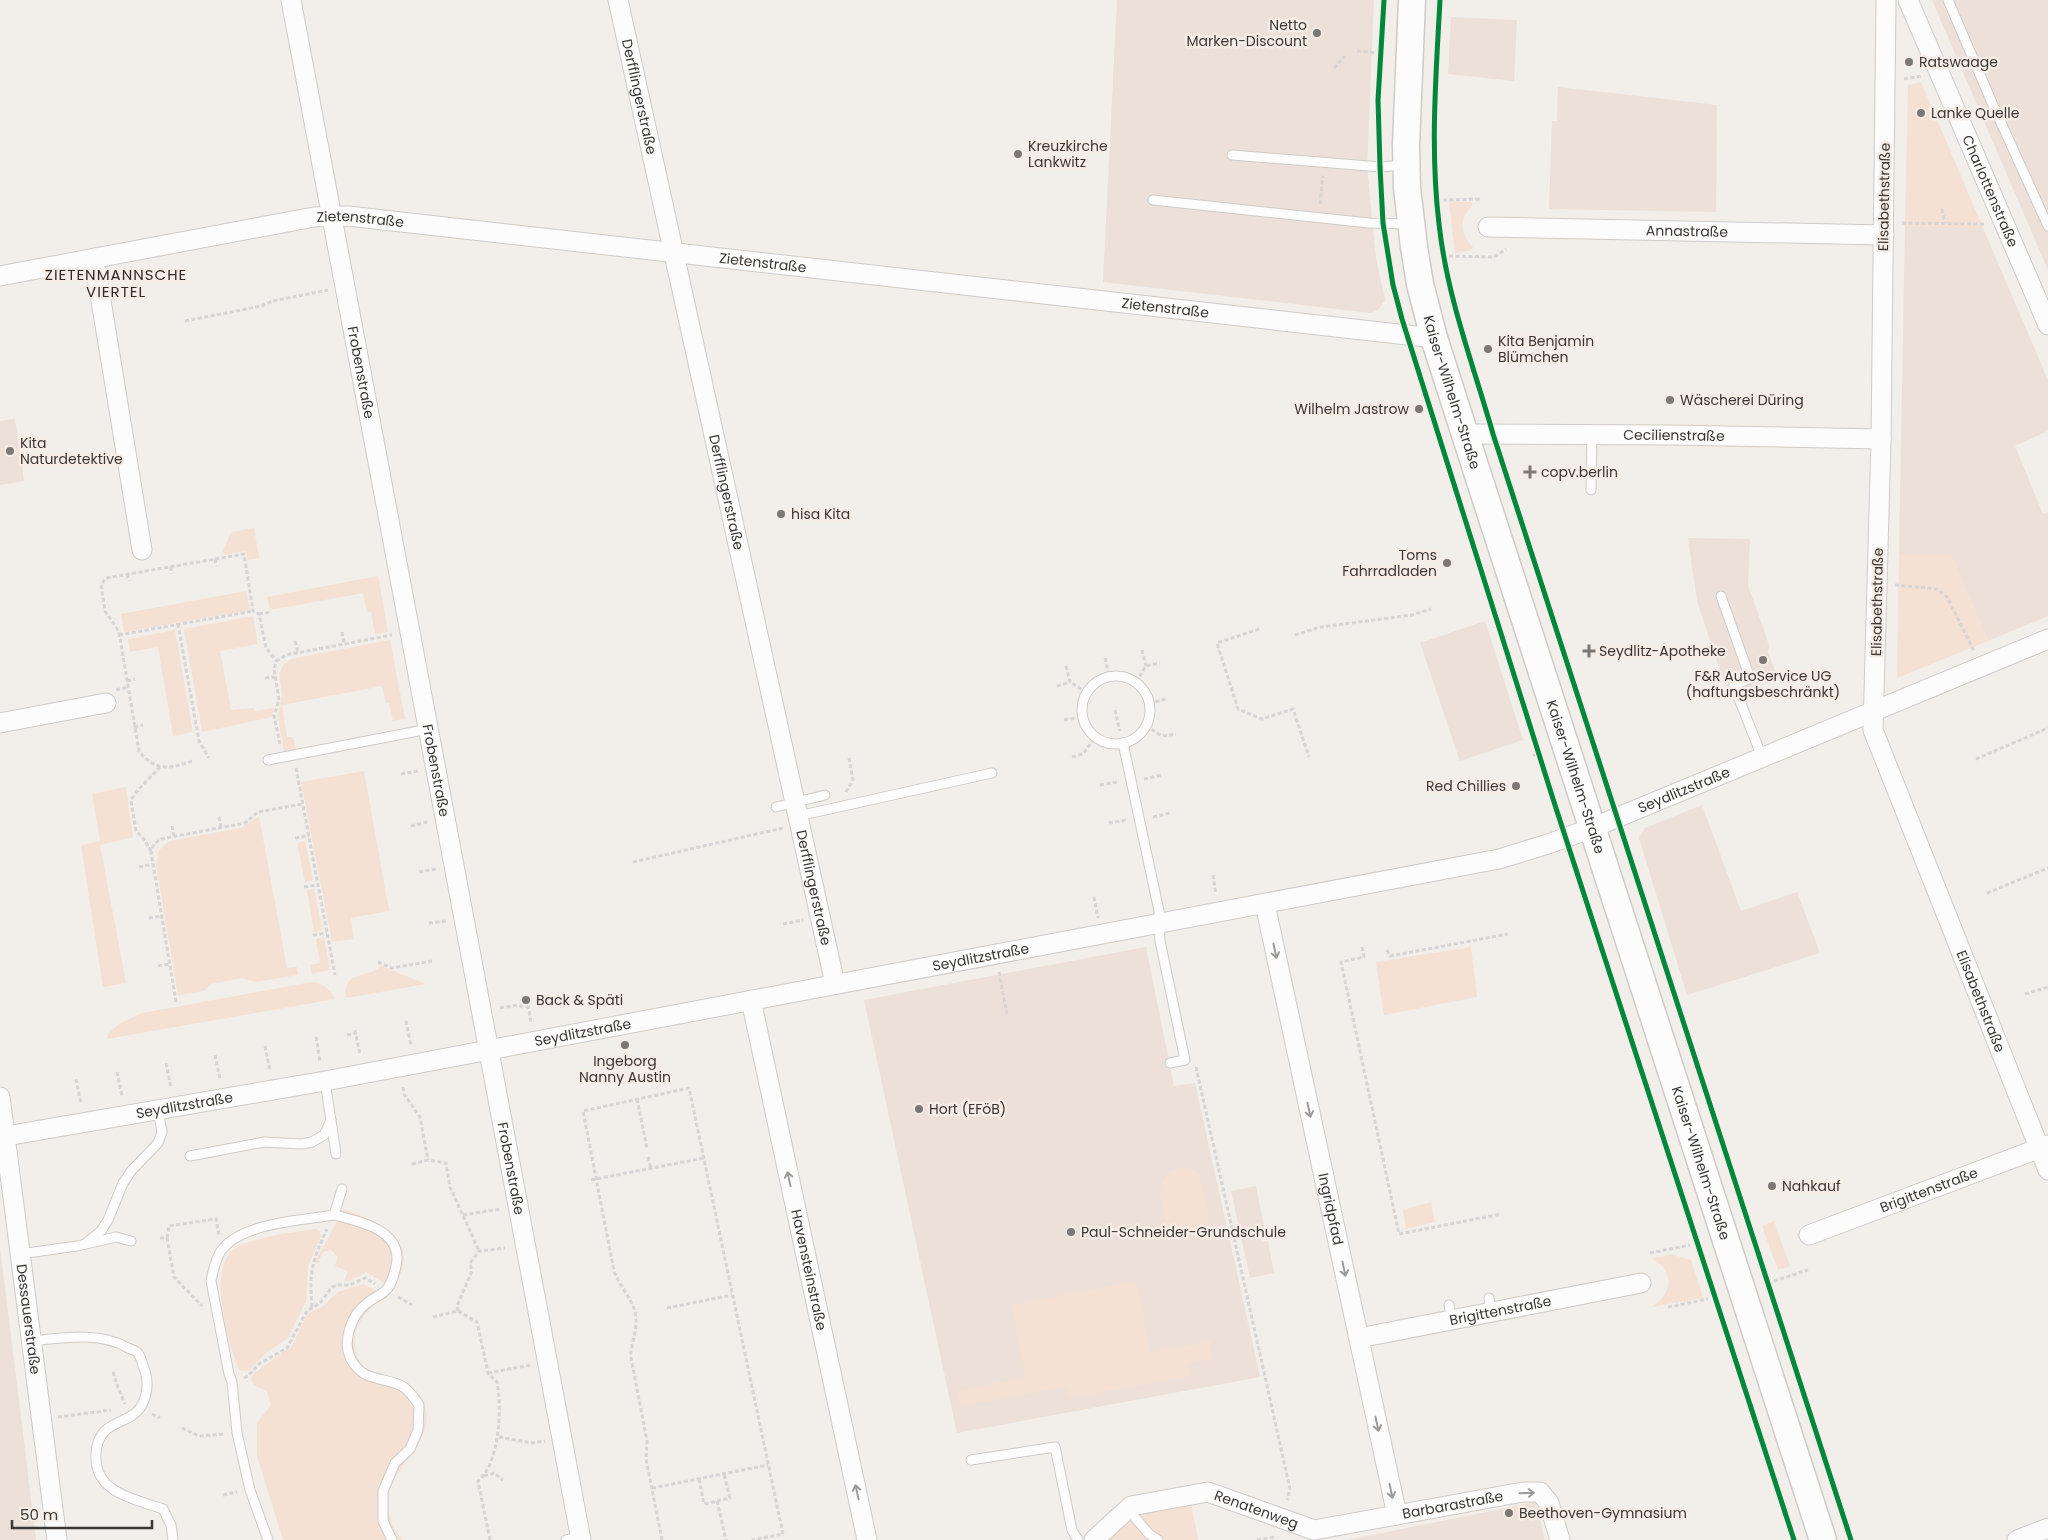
<svg xmlns="http://www.w3.org/2000/svg" width="2048" height="1540" font-family="Poppins,sans-serif">
<style>
.built{fill:#ece0d9}
.green{fill:#f4e1d3}
.lines{fill:none;stroke-linecap:round;stroke-linejoin:round}
.service-casing{stroke:#cecbc8;stroke-width:11}
.minor-casing{stroke:#cecbc8;stroke-width:21}
.secondary-casing{stroke:#cecbc8;stroke-width:29}
.path{stroke:#d6d4d4;stroke-width:3;stroke-dasharray:4 2.5;stroke-linecap:butt}
.service{stroke:#fdfcfc;stroke-width:9}
.minor{stroke:#fdfcfc;stroke-width:19}
.secondary{stroke:#fdfcfc;stroke-width:26}
.cycleway-casing{stroke:#f6ede6;stroke-width:8}
.cycleway{stroke:#00873e;stroke-width:5}
.oneway{stroke:#9c9a98}
.poi-dot{fill:#7b7774;stroke:#f6ede6;stroke-width:2}
.labels{text-anchor:middle;dominant-baseline:central;stroke-width:5;stroke-linejoin:round;paint-order:stroke}
.poi-label{font-size:14px;fill:#3b3734;stroke:#f6ede6;text-anchor:start}
.street-label{font-size:14px;fill:#3b3734;stroke:#f6ede6}
.neighbourhood-label{font-size:15px;letter-spacing:1px;fill:#312a25;stroke:#f6ede6}
</style>
<rect width="100%" height="100%" fill="#f2eeea"/>
<!-- built -->
<g class="built">
<polygon points="1117,0 1374,0 1367,167 1376,258 1385,300 1378,310 1371,313 1103,282"/>
<polygon points="1932,0 2048,0 2048,270"/>
<polygon points="1451,17 1517,20 1514,81 1448,74"/>
<polygon points="1558,87 1717,105 1716,212 1549,209 1552,121 1557,121"/>
<polygon points="1905,226 1983,228 2048,380 2048,431 2015,446 2043,514 2048,512 2048,616 1988,641 1951,555 1899,554"/>
<polygon points="15,419 24,481 0,485 0,421"/>
<polygon points="1688,538 1750,539 1748,585 1770,648 1767,650 1778,677 1731,697 1718,664 1697,601"/>
<polygon points="1485,621 1523,740 1460,761 1420,643"/>
<polygon points="1702,805 1741,911 1797,892 1820,953 1687,995 1639,838 1645,828"/>
<polygon points="1146,947 1174,1086 1195,1083 1260,1377 957,1433 864,1000"/>
<polygon points="1256,1186 1265,1231 1259,1232 1260,1237 1262,1242 1268,1241 1274,1273 1250,1278 1231,1191"/>
<polygon points="0,1249 5,1287 36,1540 0,1540"/>
<polygon points="1535,1502 1545,1540 1348,1540"/>
</g>
<!-- green -->
<g class="green">
<polygon points="1921,82 1983,228 1905,226 1908,85"/>
<path d="M1449 201 1472 202V206C1459 218 1460 235 1473 247L1470 251 1455 253Z"/>
<polygon points="254,528 259,558 248,560 246,551 224,555 223,551 231,532"/>
<polygon points="1899,554 1951,554 1988,641 1897,678"/>
<polygon points="378,576 388,632 375,634 371,612 367,612 363,593 270,610 267,597"/>
<polygon points="246,591 250,610 124,632 121,614"/>
<polygon points="253,616 258,644 220,651 231,710 254,708 255,711 274,708 272,717 202,732 184,629"/>
<polygon points="175,630 193,732 173,736 158,647 130,652 128,639"/>
<polygon points="390,640 405,719 393,721 389,703 386,703 382,686 282,705 287,737 293,737 296,749 284,752 278,717 282,694 279,675 283,665 291,659"/>
<polygon points="364,771 389,911 351,918 354,939 332,942 301,782"/>
<polygon points="126,787 133,837 100,845 126,983 103,987 81,845 100,841 92,794"/>
<polygon points="259,816 287,968 297,967 298,975 255,982 243,978 211,984 204,991 178,995 156,865 159,850 170,841 241,828"/>
<polygon points="305,841 313,880 305,882 297,843"/>
<polygon points="314,889 322,930 314,932 307,890"/>
<polygon points="324,937 330,970 312,974 310,965 320,963 316,939"/>
<polygon points="1471,947 1477,997 1384,1015 1376,962"/>
<path d="M381 966 426 984 346 998C343 969 366 980 381 966Z"/>
<path d="M312 982C322 982 331 990 335 999L107 1039 108 1034 119 1024 142 1013Z"/>
<polygon points="1181,1167 1194,1170 1199,1175 1211,1228 1169,1237 1160,1187 1169,1171"/>
<polygon points="1431,1202 1435,1222 1406,1229 1403,1210"/>
<path d="M344 1209C384 1224 423 1240 393 1288L366 1272 347 1282 344 1281 348 1271 335 1266 338 1257 331 1250 323 1252 319 1260 320 1262 317 1264 315 1262Z"/>
<polygon points="1774,1221 1790,1266 1778,1270 1762,1226"/>
<path d="M316 1229 320 1231 321 1236 308 1266 306 1301 288 1338 267 1352 249 1370 240 1371C228 1346 210 1278 229 1254 241 1238 296 1232 316 1229Z"/>
<path d="M1670 1254 1691 1260 1703 1298 1651 1307C1672 1296 1676 1270 1652 1259Z"/>
<polygon points="1136,1281 1150,1353 1210,1341 1213,1359 1188,1363 1190,1376 1069,1398 1067,1386 959,1407 956,1391 1025,1377 1011,1305"/>
<path d="M363 1284 389 1297C366 1307 350 1328 356 1353 358 1360 363 1368 370 1371 390 1383 421 1379 426 1410 433 1449 382 1470 389 1510 391 1523 394 1531 403 1540H285L282 1537 257 1456V1423L271 1405 267 1391 254 1385 251 1379 255 1372 292 1346 308 1313 322 1307 338 1292Z"/>
<polygon points="1191,1503 1198,1540 1109,1540 1138,1515"/>
</g>
<g class="lines">
<!-- service casing -->
<g class="service-casing">
<g id="service">
<polyline points="1948,0 1993,105 2048,226"/>
<polyline points="1232,155 1381,167 1404,165"/>
<polyline points="1153,200 1369,223 1409,224"/>
<polyline points="1591,490 1592,434"/>
<polyline points="1721,596 1750,678 1734,686 1762,757"/>
<circle cx="1116" cy="710" r="34"/>
<polyline points="1123,743 1159,911 1160,941 1185,1060 1170,1063"/>
<polyline points="268,760 429,729"/>
<polyline points="776,807 825,795"/>
<polyline points="798,816 992,773"/>
<polyline points="325,1081 336,1154"/>
<polyline points="190,1156 264,1142 302,1144 312,1142 324,1135 331,1120"/>
<path d="M334 1215C360 1221 404 1231 396 1266 394 1275 392 1284 386 1290 380 1296 373 1298 367 1303 351 1315 341 1343 352 1361 365 1384 389 1376 405 1388 410 1392 415 1399 419 1405L418 1430 410 1449 395 1463 383 1491V1521L392 1540"/>
<polyline points="85,1244 101,1231 108,1220 123,1183 132,1170 158,1143 162,1132 158,1110"/>
<polyline points="20,1254 77,1246 116,1237 131,1241"/>
<polyline points="1489,1298 1491,1312"/>
<polyline points="1449,1305 1452,1320"/>
<path d="M31 1341C62 1338 100 1331 128 1348 131 1349 136 1351 138 1353 141 1357 143 1366 145 1371 149 1383 147 1398 140 1408 132 1420 115 1421 105 1431 98 1438 96 1445 96 1455 94 1493 135 1499 163 1509L171 1525 173 1540"/>
<polyline points="971,1460 1055,1447 1072,1530 1078,1540"/>
<polyline points="1127,1508 1149,1534 1158,1540"/>
<path d="M268 1540 250 1490 237 1433 232 1382 229 1374 211 1281C213 1271 215 1260 221 1251 240 1223 303 1220 334 1215L342 1189"/>
<polyline points="566,1540 581,1537"/>
</g>
</g>
<!-- minor casing -->
<g class="minor-casing">
<g id="minor">
<path id="s1" d="M291 0 581 1540"/>
<path id="s2" d="M618 0 835 984"/>
<path id="s3" d="M1886 0 1881 439 1873 730 2048 1170"/>
<path id="s4" d="M1908 0 2048 325"/>
<path id="s5" d="M1488 227 1884 235"/>
<polyline points="94,258 142,550"/>
<path id="s6" d="M0 276 314 217 348 216 1434 338"/>
<path id="s7" d="M1465 434 1672 435 1881 439"/>
<polyline points="0,723 106,703"/>
<path id="s8" d="M1265 904 1397 1515"/>
<path id="s9" d="M751 1000 867 1540"/>
<path id="s10" d="M0 1097 57 1540"/>
<path id="s11" d="M6 1136 325 1081 1499 859 1548 844 1592 828 2048 639"/>
<path id="s12" d="M1809 1235 2048 1145"/>
<path id="s13" d="M1359 1338 1641 1283"/>
<path id="s14" d="M1094 1540 1131 1506 1208 1492 1314 1530 1523 1492H1540L1549 1503 1560 1540"/>
<polyline points="2017,1540 2048,1528"/>
</g>
</g>
<!-- secondary casing -->
<g class="secondary-casing">
<g id="secondary">
<path id="s15" d="M1412 0 1406 145 1407 188 1414 247 1420 284 1434 338 1478 475 1823 1540"/>
</g>
</g>
<!-- path -->
<g class="path">
<polyline points="1357,51 1376,53"/>
<polyline points="1334,68 1345,56"/>
<polyline points="1904,79 1922,76"/>
<polyline points="1443,200 1481,199"/>
<polyline points="1320,204 1323,176"/>
<polyline points="1942,209 1945,224"/>
<polyline points="1902,223 1985,224"/>
<polyline points="1449,256 1494,257 1506,249"/>
<polyline points="185,321 261,306 273,301 328,290"/>
<polyline points="215,559 216,566"/>
<polyline points="171,567 171,574"/>
<polyline points="127,574 129,581"/>
<polyline points="1895,585 1937,589 1947,597 1974,651"/>
<polyline points="259,614 271,612"/>
<polyline points="178,624 199,741 209,758"/>
<polyline points="1259,629 1217,643 1238,709 1262,719 1293,709 1309,757"/>
<polyline points="342,632 344,644"/>
<polyline points="119,635 253,611"/>
<polyline points="1295,635 1321,627 1412,615 1431,609"/>
<polyline points="295,641 298,653"/>
<polyline points="1142,650 1146,666"/>
<polyline points="1105,658 1109,676"/>
<polyline points="1066,666 1070,682 1086,692"/>
<polyline points="265,678 275,677"/>
<polyline points="127,681 135,679"/>
<polyline points="1136,682 1146,666 1160,663"/>
<polyline points="1057,686 1070,682"/>
<polyline points="116,690 128,687"/>
<polyline points="1149,703 1168,699"/>
<polyline points="1115,710 1120,731"/>
<polyline points="1064,720 1082,717"/>
<polyline points="1146,726 1162,736 1176,734"/>
<polyline points="134,727 143,725"/>
<polyline points="280,744 274,716 279,700 274,668 277,661 286,655 392,635"/>
<polyline points="1533,756 1536,754"/>
<polyline points="1072,757 1083,754 1095,737"/>
<polyline points="1976,759 2048,728"/>
<path d="M192 761C169 769 156 772 139 751L119 632 105 611 101 585 106 578 244 554 253 611 259 614 266 648 277 661"/>
<polyline points="296,768 335,975"/>
<polyline points="401,774 418,771"/>
<polyline points="1144,779 1162,775"/>
<polyline points="1100,785 1118,782"/>
<polyline points="846,792 853,780 849,758"/>
<polyline points="219,817 221,827"/>
<polyline points="1153,817 1170,813"/>
<polyline points="1109,823 1126,820"/>
<polyline points="172,826 174,836"/>
<polyline points="411,826 427,822"/>
<polyline points="295,838 309,836"/>
<polyline points="152,850 148,848 146,841 136,831 131,800 138,790 160,767"/>
<polyline points="633,862 783,828"/>
<polyline points="139,867 153,864"/>
<polyline points="419,872 436,869"/>
<polyline points="1213,875 1216,894"/>
<polyline points="304,887 318,885"/>
<polyline points="1987,893 2048,868"/>
<polyline points="1094,897 1098,918"/>
<polyline points="149,918 162,916"/>
<polyline points="429,923 446,921"/>
<polyline points="783,924 803,920"/>
<polyline points="313,935 327,933"/>
<polyline points="1362,947 1364,957 1341,962 1399,1234 1501,1214"/>
<polyline points="1387,950 1390,956 1508,934"/>
<polyline points="378,962 392,968 432,961"/>
<polyline points="158,966 170,964"/>
<polyline points="999,972 1007,1014"/>
<polyline points="2025,994 2048,987"/>
<polyline points="176,1002 151,852 154,844 161,839 245,823 258,812 303,804"/>
<polyline points="528,1005 531,1023"/>
<polyline points="500,1008 519,1005 522,1007 528,1006"/>
<polyline points="406,1021 411,1046"/>
<polyline points="355,1030 360,1055"/>
<polyline points="347,1035 356,1033"/>
<polyline points="316,1037 320,1062"/>
<polyline points="265,1046 270,1071"/>
<polyline points="215,1055 220,1079"/>
<polyline points="166,1063 171,1088"/>
<polyline points="1196,1067 1290,1489 1287,1500"/>
<polyline points="117,1072 122,1096"/>
<polyline points="76,1079 81,1104"/>
<polyline points="403,1087 404,1094 420,1117 428,1160"/>
<polyline points="637,1099 647,1148"/>
<polyline points="648,1157 651,1168"/>
<polyline points="412,1164 428,1160 446,1163 450,1187 479,1251"/>
<polyline points="591,1180 704,1158"/>
<polyline points="463,1215 501,1209"/>
<polyline points="160,1238 167,1238 174,1277 202,1306"/>
<polyline points="167,1238 169,1226 216,1219 219,1235"/>
<polyline points="1650,1253 1690,1245"/>
<polyline points="1774,1281 1808,1270"/>
<polyline points="398,1297 412,1305"/>
<path d="M312 1307C309 1271 312 1262 327 1229"/>
<polyline points="1668,1307 1708,1299"/>
<polyline points="667,1308 732,1295"/>
<polyline points="458,1311 457,1306 472,1271 470,1263 479,1251 505,1248"/>
<path d="M433 1317 458 1311 477 1322 488 1373 497 1382C502 1408 500 1463 478 1481L490 1540"/>
<polyline points="113,1372 117,1385 125,1404"/>
<polyline points="488,1373 531,1365"/>
<polyline points="244,1378 248,1376 259,1364 287,1348 307,1311 320,1303 332,1287 338,1285 349,1285 365,1278 375,1284"/>
<polyline points="152,1414 160,1418"/>
<polyline points="58,1417 111,1410"/>
<polyline points="182,1428 199,1436 225,1434"/>
<polyline points="499,1437 531,1443 545,1441"/>
<polyline points="484,1476 494,1473 503,1480"/>
<polyline points="699,1479 704,1504 730,1498 724,1474"/>
<polyline points="652,1488 768,1465"/>
<polyline points="223,1495 237,1492"/>
<polyline points="717,1501 726,1540"/>
<path d="M662 1540 646 1459 647 1441 631 1358C630 1346 636 1336 636 1324 637 1302 621 1290 614 1271L583 1111 689 1088 783 1534 752 1540"/>
<polyline points="1257,1540 1275,1537"/>
</g>
<!-- service -->
<use href="#service" class="service"/>
<!-- minor -->
<use href="#minor" class="minor"/>
<!-- secondary -->
<use href="#secondary" class="secondary"/>
<!-- cycleway casing -->
<g class="cycleway-casing">
<g id="cycleway">
<polyline points="1384,0 1378,100 1380,167 1383,223 1393,285 1402,319 1554,802 1794,1540"/>
<path d="M1440 0C1436 75 1430 149 1439 224 1447 297 1473 364 1493 434L1851 1540"/>
</g>
</g>
<!-- cycleway -->
<use href="#cycleway" class="cycleway"/>
</g>
<!-- one-way arrows -->
<defs><path id="oneway-shaft" d="M-6 0H5M1.5-3L5.5 0L1.5 3" fill="none" stroke-width="1.6" stroke-linecap="round" stroke-linejoin="round" transform="scale(1.25)"/></defs>
<g class="oneway">
<use href="#oneway-shaft" transform="translate(1275 951) rotate(78)"/>
<use href="#oneway-shaft" transform="translate(1309 1110) rotate(78)"/>
<use href="#oneway-shaft" transform="translate(789 1179) rotate(-102)"/>
<use href="#oneway-shaft" transform="translate(1344 1269) rotate(78)"/>
<use href="#oneway-shaft" transform="translate(1377 1424) rotate(78)"/>
<use href="#oneway-shaft" transform="translate(1391 1491) rotate(78)"/>
<use href="#oneway-shaft" transform="translate(857 1492) rotate(-102)"/>
<use href="#oneway-shaft" transform="translate(1527 1493) rotate(-2)"/>
</g>
<!-- markers -->
<g class="poi-dot">
<circle cx="1317" cy="33" r="5"/>
<circle cx="1909" cy="62" r="5"/>
<circle cx="1921" cy="113" r="5"/>
<circle cx="1018" cy="154" r="5"/>
<circle cx="1488" cy="349" r="5"/>
<circle cx="1670" cy="400" r="5"/>
<circle cx="1419" cy="409" r="5"/>
<circle cx="10" cy="451" r="5"/>
<path d="M1527.5 464.5h5v5h5v5h-5v5h-5v-5h-5v-5h5z"/>
<circle cx="781" cy="514" r="5"/>
<circle cx="1447" cy="563" r="5"/>
<path d="M1586.5 643.5h5v5h5v5h-5v5h-5v-5h-5v-5h5z"/>
<circle cx="1763" cy="660" r="5"/>
<circle cx="1516" cy="786" r="5"/>
<circle cx="526" cy="1000" r="5"/>
<circle cx="625" cy="1045" r="5"/>
<circle cx="919" cy="1109" r="5"/>
<circle cx="1772" cy="1186" r="5"/>
<circle cx="1071" cy="1232" r="5"/>
<circle cx="1509" cy="1513" r="5"/>
</g>
<g class="labels">
<!-- poi labels -->
<g class="poi-label">
<text x="1307" y="25" text-anchor="end">Netto<tspan x="1307" dy="16">Marken-Discount</tspan></text>
<text x="1919" y="62">Ratswaage</text>
<text x="1931" y="113">Lanke Quelle</text>
<text x="1028" y="146">Kreuzkirche<tspan x="1028" dy="16">Lankwitz</tspan></text>
<text x="1498" y="341">Kita Benjamin<tspan x="1498" dy="16">Blümchen</tspan></text>
<text x="1680" y="400">Wäscherei Düring</text>
<text x="1409" y="409" text-anchor="end">Wilhelm Jastrow</text>
<text x="20" y="443">Kita<tspan x="20" dy="16">Naturdetektive</tspan></text>
<text x="1541" y="472">copv.berlin</text>
<text x="791" y="514">hisa Kita</text>
<text x="1437" y="555" text-anchor="end">Toms<tspan x="1437" dy="16">Fahrradladen</tspan></text>
<text x="1599" y="651">Seydlitz-Apotheke</text>
<text x="1763" y="676" text-anchor="middle">F&amp;R AutoService UG<tspan x="1763" dy="16">(haftungsbeschränkt)</tspan></text>
<text x="1506" y="786" text-anchor="end">Red Chillies</text>
<text x="536" y="1000">Back &amp; Späti</text>
<text x="625" y="1061" text-anchor="middle">Ingeborg<tspan x="625" dy="16">Nanny Austin</tspan></text>
<text x="929" y="1109">Hort (EFöB)</text>
<text x="1782" y="1186">Nahkauf</text>
<text x="1081" y="1232">Paul-Schneider-Grundschule</text>
<text x="1519" y="1513">Beethoven-Gymnasium</text>
</g>
<!-- street labels -->
<g class="street-label">
<text stroke="none"><textPath href="#s2" startOffset="99">Derfflingerstraße</textPath></text>
<text stroke="none"><textPath href="#s4" startOffset="208">Charlottenstraße</textPath></text>
<text transform="translate(1884 197) rotate(-89)">Elisabethstraße</text>
<text stroke="none"><textPath href="#s6" startOffset="366">Zietenstraße</textPath></text>
<text stroke="none"><textPath href="#s5" startOffset="199">Annastraße</textPath></text>
<text stroke="none"><textPath href="#s6" startOffset="771">Zietenstraße</textPath></text>
<text stroke="none"><textPath href="#s6" startOffset="1176">Zietenstraße</textPath></text>
<text stroke="none"><textPath href="#s1" startOffset="379">Frobenstraße</textPath></text>
<text stroke="none"><textPath href="#s15" startOffset="398">Kaiser-Wilhelm-Straße</textPath></text>
<text stroke="none"><textPath href="#s7" startOffset="209">Cecilienstraße</textPath></text>
<text stroke="none"><textPath href="#s2" startOffset="504">Derfflingerstraße</textPath></text>
<text transform="translate(1877 602) rotate(-89)">Elisabethstraße</text>
<text stroke="none"><textPath href="#s1" startOffset="784">Frobenstraße</textPath></text>
<text stroke="none"><textPath href="#s15" startOffset="802">Kaiser-Wilhelm-Straße</textPath></text>
<text stroke="none"><textPath href="#s11" startOffset="1716">Seydlitzstraße</textPath></text>
<text stroke="none"><textPath href="#s2" startOffset="909">Derfflingerstraße</textPath></text>
<text stroke="none"><textPath href="#s11" startOffset="991">Seydlitzstraße</textPath></text>
<text stroke="none"><textPath href="#s3" startOffset="1022">Elisabethstraße</textPath></text>
<text stroke="none"><textPath href="#s11" startOffset="586">Seydlitzstraße</textPath></text>
<text stroke="none"><textPath href="#s11" startOffset="181">Seydlitzstraße</textPath></text>
<text stroke="none"><textPath href="#s15" startOffset="1208">Kaiser-Wilhelm-Straße</textPath></text>
<text stroke="none"><textPath href="#s1" startOffset="1189">Frobenstraße</textPath></text>
<text stroke="none"><textPath href="#s12" startOffset="128">Brigittenstraße</textPath></text>
<text stroke="none"><textPath href="#s8" startOffset="312">Ingridpfad</textPath></text>
<text stroke="none"><textPath href="#s9" startOffset="276">Havensteinstraße</textPath></text>
<text stroke="none"><textPath href="#s13" startOffset="144">Brigittenstraße</textPath></text>
<text stroke="none"><textPath href="#s10" startOffset="224">Dessauerstraße</textPath></text>
<text stroke="none"><textPath href="#s14" startOffset="382">Barbarastraße</textPath></text>
<text stroke="none"><textPath href="#s14" startOffset="180">Renatenweg</textPath></text>
</g>
<!-- neighbourhood labels -->
<g class="neighbourhood-label">
<text x="116" y="274">ZIETENMANNSCHE<tspan x="116" dy="17">VIERTEL</tspan></text>
</g>
</g>
<!-- scale -->
<path d="M12 1520v8h140v-8" fill="none" stroke="#3b3734" stroke-width="2.5"/>
<text x="20" y="1520" font-size="15" fill="#3b3734" stroke="#f6ede6" stroke-width="4" paint-order="stroke">50 m</text>
</svg>
